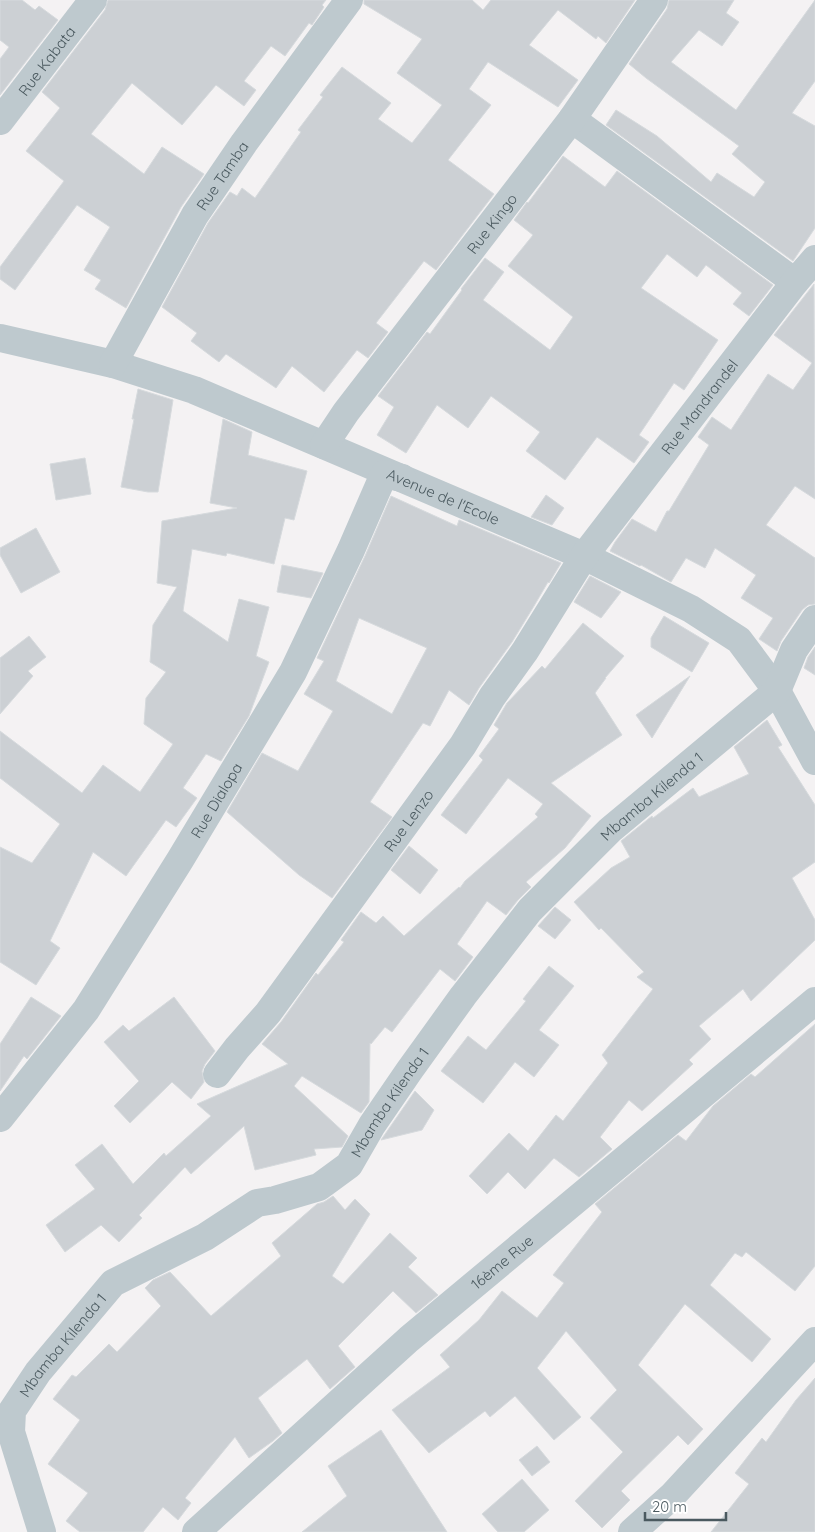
<svg xmlns="http://www.w3.org/2000/svg" width="815" height="1532" font-family="Quicksand,sans-serif">
<style>
.building{fill:#ccd0d4;stroke:#d6dadd;fill-rule:evenodd}
.lines{fill:none;stroke-linecap:round;stroke-linejoin:round}
.minor{stroke:#bec9ce;stroke-width:28}
.tertiary{stroke:#bec9ce;stroke-width:28}
.labels{text-anchor:middle;dominant-baseline:central;stroke-width:4;stroke-linejoin:round;paint-order:stroke}
.street-label{font-size:15px;fill:#4a595f;stroke:#fff}
</style>
<rect width="100%" height="100%" fill="#f4f2f3"/>
<!-- building -->
<g class="building">
<polygon points="0,0 22,0 35,10 39,6 58,20 0,95 0,59 9,47 0,40"/>
<polygon points="108,0 326,0 322,5 324,7 312,25 309,23 285,56 271,46 244,81 256,90 244,106 216,85 182,125 132,83 91,134 144,174 162,147 204,174 181,207 126,308 95,289 101,280 84,270 110,227 77,205 15,290 0,279 0,267 64,181 26,151 60,108 42,92 105,10"/>
<polygon points="364,0 472,0 483,10 491,0 635,0 606,43 598,36 596,39 558,10 529,45 578,80 558,107 488,62 469,89 491,105 448,160 494,194 436,270 424,261 376,323 388,332 368,358 357,350 324,392 292,366 276,388 226,354 219,362 191,341 197,333 162,307 208,223 230,192 237,196 242,188 255,198 301,132 298,130 323,97 320,95 342,67 391,103 378,119 412,143 442,105 397,73 422,39 364,4"/>
<polygon points="669,0 734,0 726,13 739,22 722,46 699,30 671,62 736,110 815,0 815,81 792,113 815,126 815,228 793,261 606,125 616,110 657,136 711,182 717,173 754,197 765,182 732,154 739,146 646,78 629,64 667,9"/>
<polygon points="563,156 605,187 617,171 773,285 749,316 733,304 742,293 706,265 697,277 667,254 641,288 718,340 684,390 674,383 639,435 649,442 634,463 597,437 565,480 526,451 540,432 491,396 468,428 437,405 406,453 377,435 394,407 378,396 427,332 430,334 462,290 461,289 485,258 504,272 483,300 550,350 573,317 508,266 533,235 514,220 527,202 528,203"/>
<polygon points="814,284 815,499 795,486 766,525 815,558 815,604 808,605 802,610 781,641 777,651 759,639 773,618 741,598 756,575 715,548 705,568 686,558 671,582 641,565 640,566 610,551 615,542 632,519 656,532 667,511 669,511 709,445 698,437 712,417 731,430 768,374 793,390 812,363 774,335"/>
<polygon points="138,389 173,400 158,492 148,492 121,487 134,419 132,419"/>
<polygon points="223,419 252,432 248,455 307,471 294,520 285,518 274,564 227,553 226,556 192,549 183,611 228,642 239,599 269,607 256,656 269,662 249,716 221,761 206,754 183,788 197,798 176,827 166,820 126,876 93,852 50,941 60,948 36,985 0,962 0,847 32,863 60,824 0,778 0,731 82,793 103,765 140,792 173,744 144,724 146,698 166,672 150,662 153,625 177,587 157,583 162,521 237,508 210,503"/>
<polygon points="85,458 91,494 56,500 50,464"/>
<polygon points="546,495 564,508 552,525 531,517"/>
<path d="M391 496 457 526 459 520 561 563 549 583 548 582 534 606 512 642 479 688 469 705 449 690 430 726 423 723 370 802 392 817 332 898 299 875 227 812 262 753 298 771 333 711 304 694 324 661 317 658 365 556ZM359 618 427 648 392 714 336 681Z"/>
<polygon points="36,528 60,572 21,593 0,555 0,548"/>
<polygon points="282,565 323,573 311,598 277,592"/>
<polygon points="590,576 621,592 601,618 574,602"/>
<polygon points="664,616 709,643 692,672 651,647 651,638"/>
<polygon points="583,623 624,656 605,678 606,678 595,693 622,735 551,783 591,816 565,848 526,882 531,887 518,900 506,915 487,901 457,944 473,957 455,981 440,969 392,1032 385,1027 371,1044 370,1043 369,1102 361,1113 302,1076 294,1086 348,1136 342,1147 314,1149 316,1155 255,1170 244,1126 191,1174 185,1167 139,1215 142,1218 119,1242 101,1225 65,1252 46,1225 95,1189 75,1165 102,1144 133,1184 164,1153 166,1156 211,1116 197,1104 288,1064 262,1044 281,1022 316,973 318,975 344,942 341,940 361,912 376,923 383,916 404,936 459,887 460,888 465,881 538,817 535,814 543,804 508,778 466,834 441,815 483,760 479,756 499,729 494,725 507,703 542,666 545,669"/>
<polygon points="29,636 46,657 28,671 33,676 0,714 0,658"/>
<polygon points="815,647 815,675 804,668 808,657"/>
<polygon points="690,676 652,738 636,715"/>
<polygon points="767,720 782,745 778,747 815,805 815,862 792,878 815,920 815,940 751,1001 743,989 699,1026 711,1039 689,1060 693,1064 642,1111 629,1100 600,1137 612,1149 579,1177 554,1158 525,1189 508,1172 487,1194 469,1176 509,1133 528,1151 556,1115 563,1121 608,1063 602,1055 653,989 637,977 644,972 601,928 599,930 574,902 611,868 630,857 621,841 652,816 653,818 693,788 699,797 749,774 734,747"/>
<polygon points="409,846 438,870 420,894 391,870"/>
<polygon points="555,907 571,920 555,939 538,926"/>
<polygon points="549,966 574,986 539,1030 559,1045 534,1077 515,1062 483,1103 441,1071 468,1036 486,1050 526,1001 523,999"/>
<polygon points="31,997 61,1016 27,1059 24,1056 0,1091 0,1044"/>
<polygon points="174,997 215,1051 205,1064 202,1071 204,1082 191,1099 172,1082 130,1123 114,1106 139,1081 104,1042 123,1025 129,1031"/>
<polygon points="815,1024 815,1266 795,1291 746,1252 742,1257 735,1253 710,1285 771,1339 752,1362 685,1304 638,1365 703,1429 688,1445 678,1435 621,1491 630,1500 602,1528 575,1501 623,1452 590,1418 617,1390 566,1331 537,1368 581,1417 554,1440 515,1396 490,1417 485,1411 429,1453 392,1410 450,1367 440,1355 479,1320 502,1291 537,1318 564,1283 553,1275 602,1212 595,1204 678,1135 686,1141 713,1106 751,1074 755,1077"/>
<polygon points="415,1091 434,1110 422,1130 381,1140"/>
<polygon points="333,1196 345,1210 355,1199 370,1214 332,1276 343,1284 390,1233 417,1258 408,1267 438,1295 416,1313 393,1291 338,1346 355,1367 330,1389 307,1359 258,1398 282,1433 273,1441 249,1458 235,1437 185,1498 191,1503 178,1520 163,1507 143,1532 80,1532 66,1521 88,1493 48,1464 80,1420 53,1399 72,1375 76,1377 109,1344 117,1352 161,1306 145,1288 153,1280 170,1272 211,1316 281,1256 272,1243 317,1204 324,1202"/>
<polygon points="815,1378 815,1532 711,1532 749,1484 735,1473 762,1438 766,1442 796,1400"/>
<polygon points="381,1430 447,1532 302,1532 347,1496 328,1466"/>
<polygon points="537,1446 550,1462 532,1476 519,1460"/>
<polygon points="522,1479 549,1510 524,1532 498,1532 482,1514"/>
</g>
<g class="lines">
<!-- minor -->
<g class="minor">
<polyline points="572,119 795,282"/>
<path id="s1" d="M0 121 93 0"/>
<path id="s2" d="M0 338 113 364 194 390 584 556 691 609 739 640 777 691 815 761"/>
<path id="s3" d="M324 445 346 412 572 119 654 0"/>
<path id="s4" d="M217 1074 237 1048 268 1013 463 745 492 697 525 651 584 556 795 282 815 259"/>
<path id="s5" d="M0 1118 86 1010 180 860 281 692 293 672 351 550 384 474 402 478"/>
<path id="s6" d="M42 1532 11 1432 12 1411 38 1372 81 1321 113 1283 205 1237 257 1203 275 1200 319 1187 349 1165 372 1125 409 1071 463 996 530 910 610 830 777 691 794 650 815 619"/>
<path id="s7" d="M196 1532 409 1339 815 1001"/>
<polyline points="632,1532 672,1496 815,1341"/>
</g>
<!-- tertiary -->
<path class="tertiary" id="s8" d="M113 364 195 215 244 143 349 0"/>
</g>
<g class="labels">
<!-- street labels -->
<g class="street-label">
<text stroke="none"><textPath href="#s1" startOffset="76">Rue Kabata</textPath></text>
<text stroke="none"><textPath href="#s8" startOffset="218">Rue Tamba</textPath></text>
<text stroke="none"><textPath href="#s3" startOffset="278">Rue Kingo</textPath></text>
<text stroke="none"><textPath href="#s4" startOffset="824">Rue Mandrandel</textPath></text>
<text stroke="none"><textPath href="#s2" startOffset="472">Avenue de l'Ecole</textPath></text>
<text stroke="none"><textPath href="#s6" startOffset="1035">Mbamba Kilenda 1</textPath></text>
<text stroke="none"><textPath href="#s5" startOffset="385">Rue Dialopa</textPath></text>
<text stroke="none"><textPath href="#s4" startOffset="318">Rue Lenzo</textPath></text>
<text stroke="none"><textPath href="#s6" startOffset="630">Mbamba Kilenda 1</textPath></text>
<text stroke="none"><textPath href="#s7" startOffset="408">16ème Rue</textPath></text>
<text stroke="none"><textPath href="#s6" startOffset="209">Mbamba Kilenda 1</textPath></text>
</g>
</g>
<!-- scale -->
<path d="M645 1512v8h81v-8" fill="none" stroke="#4a595f" stroke-width="2.5"/>
<text x="652" y="1512" font-size="15" fill="#4a595f" stroke="#ffffff" stroke-width="4" paint-order="stroke">20 m</text>
</svg>
